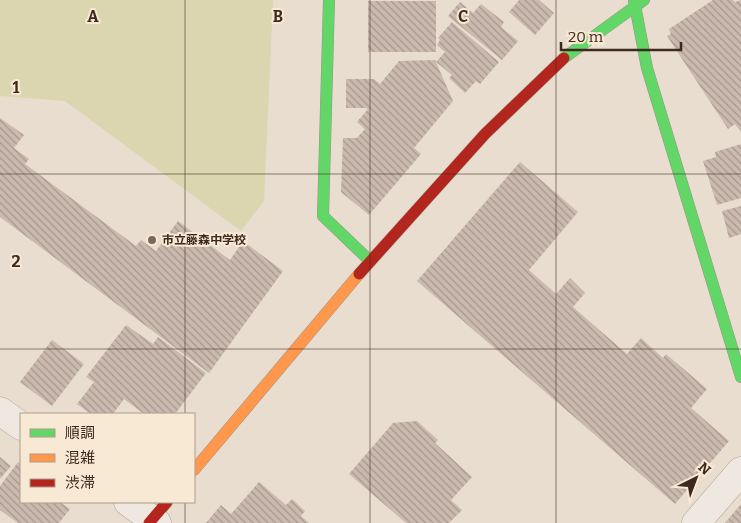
<svg xmlns="http://www.w3.org/2000/svg" width="741" height="523" font-family="Bitter,'Noto Sans JP',serif">
<style>
.pitch{fill:#dbd6af}
.building{fill:url(#building-back-hatch)}
.lines{fill:none;stroke-linecap:round;stroke-linejoin:round}
.street-casing{stroke:#ada297;stroke-width:29}
.fast-casing{stroke:#9d9287;stroke-width:12}
.slow-casing{stroke:#9d9287;stroke-width:12}
.jam-casing{stroke:#9d9287;stroke-width:12}
.street{stroke:#efe8e0;stroke-width:28}
.fast{stroke:#63d668;stroke-width:11}
.slow{stroke:#ff974d;stroke-width:11}
.jam{stroke:#b3261e;stroke-width:11}
.grid{fill:none;stroke:#3d291e;stroke-width:1;stroke-opacity:0.55}
.poi-dot{fill:#79685c;stroke:#f8e9d4;stroke-width:2}
.labels{text-anchor:middle;dominant-baseline:central;stroke-width:4;stroke-linejoin:round;paint-order:stroke}
.poi-label{font-size:12px;font-weight:bold;fill:#3d291e;stroke:#f8e9d4;text-anchor:start}
.grid-label{font-size:16px;text-anchor:middle;font-weight:bold;fill:#3d291e;stroke:#f8e9d4;stroke-width:4;stroke-linejoin:round;paint-order:stroke}
</style>
<defs>
<pattern id="building-back-hatch" width="6" height="6" patternUnits="userSpaceOnUse" patternTransform="scale(1.25)"><rect width="6" height="6" fill="#cbbaaf"/><path d="M-1 5l2 2M0 0l6 6M5-1l2 2" fill="none" stroke="#a6978e"/></pattern>
</defs>
<rect width="100%" height="100%" fill="#e8ddce"/>
<!-- pitch -->
<polygon class="pitch" points="0,0 273,0 264,201 241,231 65,101 0,96"/>
<!-- building -->
<g class="building">
<polygon points="519,0 539,0 554,13 535,35 509,12"/>
<polygon points="713,0 733,0 735,2 741,0 741,132 735,124 728,129 667,36 671,34 669,29"/>
<rect x="368" y="1" width="68" height="51"/>
<polygon points="460,2 473,13 481,4 504,22 501,27 518,41 502,60 448,16"/>
<polygon points="452,22 499,62 480,84 476,81 465,93 449,78 452,75 436,62 445,52 437,45 440,40 438,38"/>
<polygon points="435,60 453,101 414,148 421,154 369,215 341,192 343,138 357,138 365,129 357,122 368,109 366,108 346,108 346,79 374,79 380,84 399,61"/>
<polygon points="0,118 24,135 14,148 29,159 25,164 136,246 141,240 156,251 178,221 230,260 243,241 283,271 209,373 0,217"/>
<polygon points="741,144 741,198 717,205 703,161 716,157 715,152"/>
<polygon points="520,162 578,212 529,270 556,294 570,278 585,293 573,307 627,354 641,338 663,358 666,354 707,389 691,408 729,441 675,504 417,281"/>
<polygon points="741,206 741,234 729,238 722,211"/>
<polygon points="126,325 153,344 158,337 206,373 175,414 144,414 124,399 113,414 91,414 77,404 94,382 86,377"/>
<polygon points="52,340 84,364 52,406 20,382"/>
<polygon points="417,421 438,440 435,443 472,477 451,500 462,510 449,523 406,523 349,474 393,423"/>
<polygon points="0,457 11,466 0,479"/>
<polygon points="18,462 21,464 21,502 60,502 70,509 59,523 18,523 0,510 0,486"/>
<polygon points="259,482 286,505 292,499 305,511 301,516 309,523 206,523 221,505 231,514"/>
<polygon points="741,504 741,523 725,523"/>
</g>
<g class="lines">
<!-- street casing -->
<g class="street-casing">
<g id="street">
<polyline points="0,411 21,426"/>
<polyline points="128,502 157,523"/>
<polyline points="696,523 741,471"/>
</g>
</g>
<!-- fast casing -->
<g class="fast-casing">
<g id="fast">
<polyline points="329,0 323,216 370,261"/>
<polyline points="634,0 647,68 741,377"/>
<polyline points="564,58 644,0"/>
</g>
</g>
<!-- slow casing -->
<g class="slow-casing">
<polyline id="slow" points="194,470 359,274"/>
</g>
<!-- jam casing -->
<g class="jam-casing">
<g id="jam">
<polyline points="359,274 485,134 564,58"/>
<polyline points="149,523 167,502"/>
</g>
</g>
<!-- street -->
<use href="#street" class="street"/>
<!-- fast -->
<use href="#fast" class="fast"/>
<!-- slow -->
<use href="#slow" class="slow"/>
<!-- jam -->
<use href="#jam" class="jam"/>
</g>
<!-- grid -->
<path class="grid" d="M185 0V414M370 0V523M556 0V523M0 174H741M0 349H741M185 502V523"/>
<!-- markers -->
<circle class="poi-dot" cx="152" cy="240" r="5"/>
<g class="labels">
<!-- poi labels -->
<g class="poi-label">
<text x="162" y="240">市立藤森中学校</text>
</g>
</g>
<g class="grid-label">
<text x="93" y="22">A</text>
<text x="278" y="22">B</text>
<text x="463" y="22">C</text>
<text x="16" y="93">1</text>
<text x="16" y="267">2</text>
</g>
<!-- legend -->
<rect x="20" y="413" width="175" height="90" fill="#f8e9d4" stroke="#ad9c8b"/>
<rect x="30" y="429" width="25" height="8" fill="#63d668" stroke="#ad9c8b"/>
<text x="65" y="438" font-size="15" fill="#3d291e">順調</text>
<rect x="30" y="454" width="25" height="8" fill="#ff974d" stroke="#ad9c8b"/>
<text x="65" y="463" font-size="15" fill="#3d291e">混雑</text>
<rect x="30" y="479" width="25" height="8" fill="#b3261e" stroke="#ad9c8b"/>
<text x="65" y="488" font-size="15" fill="#3d291e">渋滞</text>
<!-- north arrow -->
<g transform="translate(696 478) rotate(42)" stroke="#f8e9d4" stroke-width="4" paint-order="stroke">
<path d="M0-4L9 19L0 12L-9 19Z" fill="#3d291e"/>
<text y="-8" font-size="14" font-weight="bold" text-anchor="middle" fill="#3d291e">N</text>
</g>
<!-- scale -->
<path d="M561 42v8h120v-8" fill="none" stroke="#3d291e" stroke-width="2.5"/>
<text x="568" y="42" font-size="15" fill="#3d291e" stroke="#f8e9d4" stroke-width="4" paint-order="stroke">20 m</text>
</svg>
